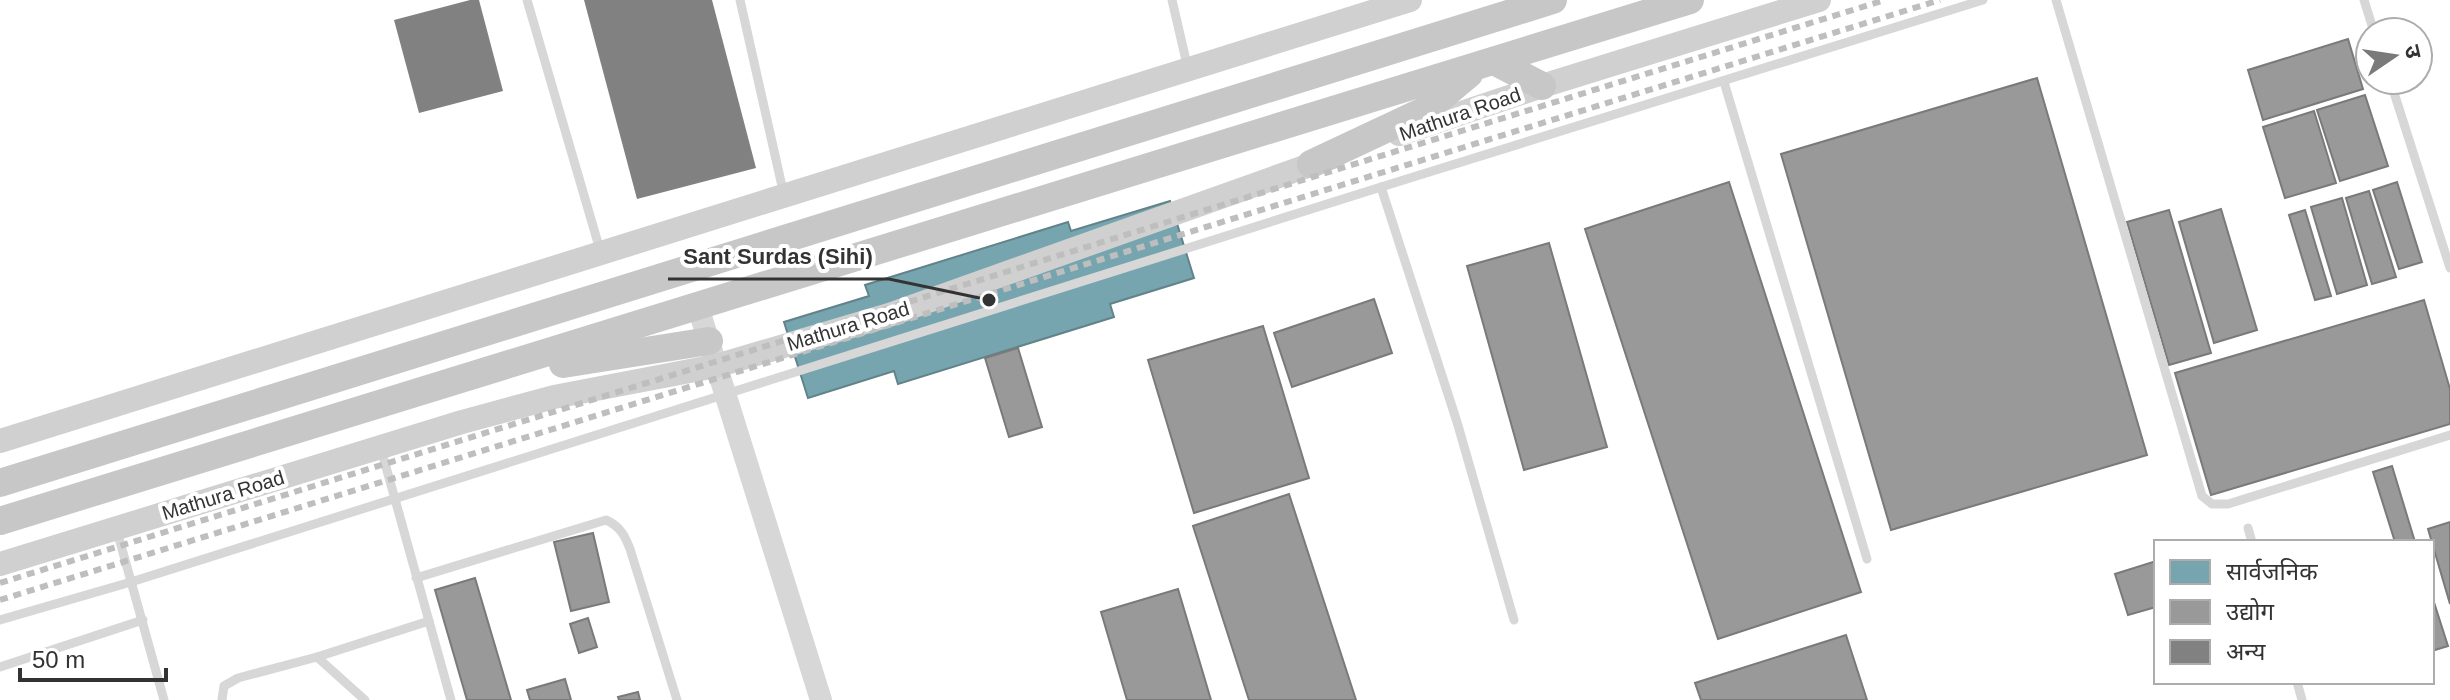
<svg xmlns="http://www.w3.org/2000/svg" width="2450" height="700" font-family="Arial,'Noto Sans Devanagari',sans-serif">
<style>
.public{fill:#76a5af;stroke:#62838a;stroke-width:2}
.industry{fill:#999;stroke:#7a7a7a;stroke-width:2}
.building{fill:#818181}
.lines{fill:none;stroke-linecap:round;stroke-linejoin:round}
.service{stroke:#d7d7d7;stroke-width:9}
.tertiary{stroke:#d7d7d7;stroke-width:22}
.secondary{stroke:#d0d0d0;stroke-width:24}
.trunk{stroke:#c7c7c7;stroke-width:28}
.rail{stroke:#bebebe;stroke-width:6;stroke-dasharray:8 6;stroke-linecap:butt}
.labels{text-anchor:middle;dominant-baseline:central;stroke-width:8;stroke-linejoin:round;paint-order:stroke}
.street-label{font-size:20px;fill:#333;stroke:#fff}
.leader{fill:none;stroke:#333;stroke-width:3}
.callout-dot{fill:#333;stroke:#fff;stroke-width:3}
.callout-label{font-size:22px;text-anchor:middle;font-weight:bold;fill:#333;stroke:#fff;stroke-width:8;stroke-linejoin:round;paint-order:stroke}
</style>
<rect width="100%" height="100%" fill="#fff"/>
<!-- public -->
<polygon class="public" points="1170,201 1194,278 1110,304 1114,317 898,384 894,371 808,398 784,322 869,296 865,285 1068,222 1071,231"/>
<!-- industry -->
<g class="industry">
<polygon points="2348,39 2363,89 2263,120 2248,70"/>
<polygon points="2037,78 2147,455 1891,530 1781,154"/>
<polygon points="2365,95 2388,166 2340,181 2317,110"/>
<polygon points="2314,111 2336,183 2285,198 2263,127"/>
<polygon points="1729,182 1861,592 1718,639 1585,229"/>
<polygon points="2397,182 2422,262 2399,269 2373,190"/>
<polygon points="2369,191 2396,277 2372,284 2346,198"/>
<polygon points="2342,198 2367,285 2337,294 2311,207"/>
<polygon points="2221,209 2257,330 2214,343 2179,222"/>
<polygon points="2169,210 2211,353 2169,365 2127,222"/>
<polygon points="2305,210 2331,296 2315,300 2289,215"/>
<polygon points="1549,243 1607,447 1524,470 1467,266"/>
<polygon points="1374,299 1392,353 1292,387 1274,333"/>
<polygon points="2424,300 2450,389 2450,424 2211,495 2175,373"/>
<polygon points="1263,326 1309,478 1194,513 1148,360"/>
<polygon points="1018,348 1042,427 1009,437 985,358"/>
<polygon points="2392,466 2415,542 2395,542 2373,472"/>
<polygon points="1289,494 1356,700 1249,700 1193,526"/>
<polygon points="2450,522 2450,604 2428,529"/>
<polygon points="593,533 609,602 571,611 554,542"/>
<polygon points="2156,561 2156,607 2128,615 2115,574"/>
<polygon points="475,578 511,700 467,700 435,590"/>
<polygon points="1178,589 1211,700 1127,700 1101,612"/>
<polygon points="2432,596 2448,646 2432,651"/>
<polygon points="588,618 597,647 579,653 570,624"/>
<polygon points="1846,635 1867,700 1701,700 1695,683"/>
<polygon points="565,679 571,700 530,700 527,690"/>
<polygon points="638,692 640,700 619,700 618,697"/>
</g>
<!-- building -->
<g class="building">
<polygon points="470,0 479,0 503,91 419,113 394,20"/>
<polygon points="584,0 712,0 756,168 637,199"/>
</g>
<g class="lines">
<!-- service -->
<g class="service">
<polyline points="527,0 600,250"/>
<polyline points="740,0 784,195"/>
<polyline points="1172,0 1188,69"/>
<polyline points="2056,0 2202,496 2212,504 2228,504 2450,435"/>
<polyline points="2364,0 2374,32"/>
<polyline points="2390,80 2450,268"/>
<polyline points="1724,82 1867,559"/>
<polyline points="1381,187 1457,422 1514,620"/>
<polyline points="381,449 451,700"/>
<polyline points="2248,528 2252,542"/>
<polyline points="117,531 164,700"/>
<path d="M416 578 606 520C620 526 625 536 630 549L677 700"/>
<polyline points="0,620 131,582 1381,187 1983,0"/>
<polyline points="317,657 365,700"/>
<polyline points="0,667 143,620"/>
<polyline points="2297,682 2302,700"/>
<polyline points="222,700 224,686 238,678 317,657 429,621"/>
</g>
<!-- tertiary -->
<polyline class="tertiary" points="698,307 821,700"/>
<!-- secondary -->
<g class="secondary">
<polyline points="1399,134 1542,86 1819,0"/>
<polyline points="0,441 1410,0"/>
<polyline points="0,564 462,422 554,397 716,366 889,315 1330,158"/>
</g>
<!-- trunk -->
<g class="trunk">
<polyline points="1494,61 1542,86"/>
<polyline points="1311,164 1426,110 1469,74"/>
<polyline points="563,364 709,341"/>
<polyline points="0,483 1553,0"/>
<polyline points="0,521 1690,0"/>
</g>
<!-- rail -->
<g class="rail">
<polyline points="0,583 1885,0"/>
<polyline points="0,600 1940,0"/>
</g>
</g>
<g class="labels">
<!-- street labels -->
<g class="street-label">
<text transform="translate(1460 114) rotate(-19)">Mathura Road</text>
<text transform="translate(848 326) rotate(-17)">Mathura Road</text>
<text transform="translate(223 495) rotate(-17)">Mathura Road</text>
</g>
</g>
<!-- callouts -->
<path class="leader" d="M989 300L889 279H668"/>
<circle class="callout-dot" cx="989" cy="300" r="8"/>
<g class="callout-label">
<text x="778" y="264">Sant Surdas (Sihi)</text>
</g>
<!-- legend -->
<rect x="2154" y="540" width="280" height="144" fill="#ffffff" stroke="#adadad" stroke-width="2"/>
<rect x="2170" y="560" width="40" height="24" fill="#76a5af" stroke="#adadad" stroke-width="2"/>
<text x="2226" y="580" font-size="24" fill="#333333">सार्वजनिक</text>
<rect x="2170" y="600" width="40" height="24" fill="#999999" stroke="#adadad" stroke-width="2"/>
<text x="2226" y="620" font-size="24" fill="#333333">उद्योग</text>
<rect x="2170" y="640" width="40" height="24" fill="#818181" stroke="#adadad" stroke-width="2"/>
<text x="2226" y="660" font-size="24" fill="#333333">अन्य</text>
<!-- north arrow -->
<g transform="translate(2394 56) rotate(77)"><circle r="38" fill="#ffffff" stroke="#adadad" stroke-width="2"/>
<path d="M0-6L14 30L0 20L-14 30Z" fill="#7a7a7a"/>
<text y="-12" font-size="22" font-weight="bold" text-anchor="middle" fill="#333333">उ</text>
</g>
<!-- scale -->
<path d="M20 668v12h146v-12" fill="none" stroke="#333333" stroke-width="4"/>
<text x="32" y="668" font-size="24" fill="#333333" stroke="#ffffff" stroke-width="6" paint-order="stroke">50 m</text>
</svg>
